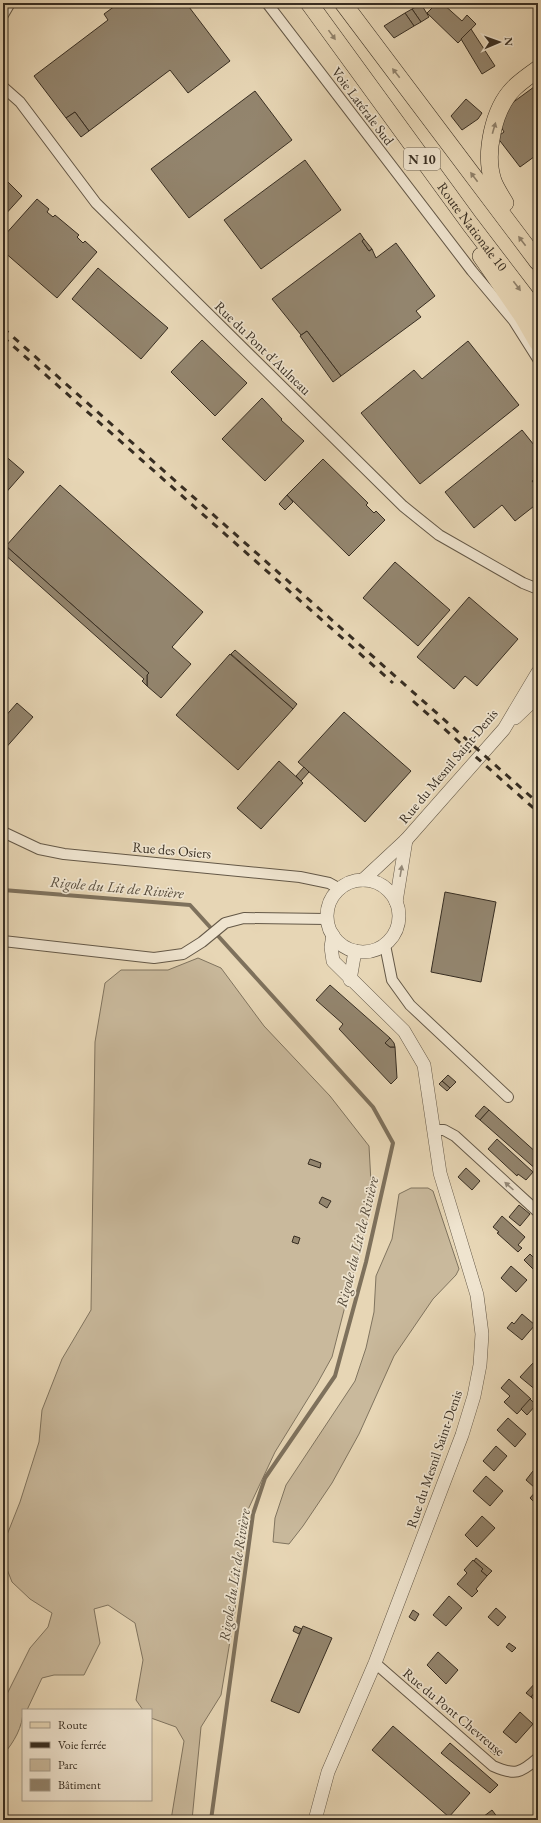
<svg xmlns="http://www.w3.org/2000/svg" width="541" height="1823" font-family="'EB Garamond',serif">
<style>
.green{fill:#c9b99c;stroke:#80745f}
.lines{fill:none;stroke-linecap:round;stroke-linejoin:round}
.stream{stroke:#7e715c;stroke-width:4}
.building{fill:#93856e;stroke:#382e22}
.minor-casing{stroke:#645847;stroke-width:12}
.tertiary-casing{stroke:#645847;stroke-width:14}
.primary-casing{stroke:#382e22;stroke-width:18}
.minor{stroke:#efe4cf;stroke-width:10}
.tertiary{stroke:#efe4cf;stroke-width:13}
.primary{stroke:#e7d6b5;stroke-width:17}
.rail{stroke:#382e22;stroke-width:3;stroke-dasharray:7 7;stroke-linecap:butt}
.oneway{fill:#90826c}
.oneway2{fill:#948978}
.labels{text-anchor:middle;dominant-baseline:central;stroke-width:3.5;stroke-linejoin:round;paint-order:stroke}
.shield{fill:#efe4cf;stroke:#6f6556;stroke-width:1}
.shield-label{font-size:13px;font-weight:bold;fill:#382e22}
.street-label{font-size:14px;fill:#382e22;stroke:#efe4cf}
.water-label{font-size:15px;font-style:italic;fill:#554a3a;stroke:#efe4cf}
</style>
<rect width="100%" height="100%" fill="#e7d6b5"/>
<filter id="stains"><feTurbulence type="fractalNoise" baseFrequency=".005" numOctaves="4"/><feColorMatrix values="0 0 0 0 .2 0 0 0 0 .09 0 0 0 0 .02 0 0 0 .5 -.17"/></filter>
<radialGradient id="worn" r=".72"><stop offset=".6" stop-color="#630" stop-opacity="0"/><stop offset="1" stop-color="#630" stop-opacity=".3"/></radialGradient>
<!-- green -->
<g class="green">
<path d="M198 958 221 968 264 1026 330 1096 369 1146 372 1201 332 1357 317 1384 275 1452 245 1516 235 1611 221 1695 201 1727 192 1820H171L184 1741 176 1727 151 1718V1710H143L136 1700 143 1660 135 1623 108 1605 94 1609 100 1643 84 1675H54L42 1678 27 1710H23C23 1727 14 1742 3 1755V1702L30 1648 48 1627 52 1613 30 1599 12 1582 3 1559V1545L20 1502 39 1442 42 1410 62 1359 91 1310 95 1042 105 983 121 970H168Z"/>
<polygon points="411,1188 428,1188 433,1191 459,1269 456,1275 433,1299 394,1356 359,1434 332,1483 303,1526 289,1544 273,1542 275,1518 286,1485 355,1381 366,1348 374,1312 376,1276 392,1239 399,1194"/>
</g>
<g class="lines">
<!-- stream -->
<polyline class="stream" points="3,890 190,905 373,1107 393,1143 366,1262 335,1376 265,1478 253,1514 211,1820"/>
</g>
<!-- building -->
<g class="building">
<polygon points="119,3 186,3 230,61 188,93 170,70 89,131 75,112 66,118 34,76 108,20 104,14"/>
<polygon points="437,3 442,3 462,21 467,15 476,24 458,43 427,13"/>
<polygon points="421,4 429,17 421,22 412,9"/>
<polygon points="412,9 421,22 414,26 405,13"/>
<polygon points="405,13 414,26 394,38 384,26"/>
<polygon points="471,29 495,66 482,74 461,39"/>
<polygon points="538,84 538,154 520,167 497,137 504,132 500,125 508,106"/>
<polygon points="255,91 292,140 189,218 151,169"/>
<polygon points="466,99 482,113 478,119 462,130 451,116"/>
<polygon points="75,112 89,131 81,137 66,118"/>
<polygon points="305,160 341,210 261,269 224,220"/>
<polygon points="3,177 22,196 3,217"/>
<polygon points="37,199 49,209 47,212 53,217 55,215 79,235 77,237 83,243 85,241 97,252 57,298 3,251 3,237"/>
<polygon points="360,233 364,239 362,241 369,251 372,249 376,258 396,243 435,296 416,311 421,317 341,376 307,331 301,335 272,299"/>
<polygon points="364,239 372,249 369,251 362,241"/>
<polygon points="98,268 168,328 141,359 72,299"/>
<polygon points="307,331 341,376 333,382 300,336"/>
<polygon points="202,340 247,383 215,416 171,372"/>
<polygon points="468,341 519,405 420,484 361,413 414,370 422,379"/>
<polygon points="262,398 282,419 281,420 304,441 265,481 222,439"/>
<polygon points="522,430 538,450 538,477 532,481 538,488 538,503 515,521 502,505 474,528 445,492"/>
<polygon points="3,454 24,472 3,496"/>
<polygon points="323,459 368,503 366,505 374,513 376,511 385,520 349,556 287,495"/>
<polygon points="60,485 203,612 172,647 191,664 161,698 147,686 147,675 149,673 6,546"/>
<polygon points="287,495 293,502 285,510 279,504"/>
<polygon points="6,546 149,673 147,675 147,686 142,681 144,679 3,553 3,549"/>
<polygon points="395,562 450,610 418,646 363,598"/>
<polygon points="469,597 518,639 477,686 465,676 454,689 417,657"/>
<polygon points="235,650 297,704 293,709 231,654"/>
<polygon points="230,654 293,709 238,770 176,715"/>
<polygon points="17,703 33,717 3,751 3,719"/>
<polygon points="344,712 411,771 365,822 298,762"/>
<polygon points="279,761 303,783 261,829 237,808"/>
<polygon points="304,767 309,772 301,781 296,776"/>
<polygon points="445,892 496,902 481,982 431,972"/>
<polygon points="330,985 390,1038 385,1043 390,1047 395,1047 397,1078 391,1084 339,1029 343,1024 316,1000"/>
<polygon points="390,1038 394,1043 395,1047 390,1047 385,1043"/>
<polygon points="448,1075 456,1082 450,1088 442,1081"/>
<polygon points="442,1081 450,1088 447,1091 439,1084"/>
<polygon points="484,1106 489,1110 480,1120 475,1116"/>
<polygon points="489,1110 538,1154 538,1171 480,1120"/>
<polygon points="497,1139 533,1172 526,1180 518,1174 517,1176 488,1149"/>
<polygon points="310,1159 321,1163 320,1168 308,1164"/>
<polygon points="466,1168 480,1181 472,1190 458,1177"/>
<polygon points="322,1197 331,1201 327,1208 319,1203"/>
<polygon points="519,1205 530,1214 520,1226 509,1217"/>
<polygon points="502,1216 525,1237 518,1245 522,1248 518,1252 497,1233 499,1232 493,1227"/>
<polygon points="294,1236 300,1238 298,1244 292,1242"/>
<polygon points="530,1254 538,1262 538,1265 534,1270 524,1260"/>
<polygon points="511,1266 527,1280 516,1292 501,1278"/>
<polygon points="522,1314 535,1325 522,1340 507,1328 512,1322 514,1324"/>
<polygon points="533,1363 538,1367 538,1390 537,1391 520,1377"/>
<polygon points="509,1379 531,1399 517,1414 504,1402 510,1396 501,1388"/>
<polygon points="530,1399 536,1405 527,1415 521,1409"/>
<polygon points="508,1418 526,1434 515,1447 497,1430"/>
<polygon points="496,1446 507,1456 494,1471 483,1461"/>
<polygon points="533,1471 538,1475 538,1488 536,1487 535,1488 526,1480"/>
<polygon points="486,1476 503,1491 490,1506 473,1491"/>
<polygon points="538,1489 538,1506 530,1498"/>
<polygon points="482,1516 495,1528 477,1547 465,1535"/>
<polygon points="476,1558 492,1571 487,1576 481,1571 483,1569 474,1561"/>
<polygon points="473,1560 483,1569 481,1571 487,1576 476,1589 478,1591 472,1597 457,1584 467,1573 464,1570"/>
<polygon points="449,1596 462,1608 446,1626 433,1615"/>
<polygon points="496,1608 506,1617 498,1626 488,1617"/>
<polygon points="413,1610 419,1614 415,1621 409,1617"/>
<polygon points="295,1626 302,1629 299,1634 293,1631"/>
<polygon points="303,1626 332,1638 299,1713 271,1701"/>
<polygon points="509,1643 516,1648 512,1652 506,1647"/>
<polygon points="438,1652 458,1670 446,1684 427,1665"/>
<polygon points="537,1681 538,1689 531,1697 526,1693"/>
<polygon points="538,1689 538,1703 531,1697"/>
<polygon points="520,1712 533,1724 516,1743 503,1732"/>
<polygon points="393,1726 470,1793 449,1817 372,1750"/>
<polygon points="450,1743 498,1785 490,1793 441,1753"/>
<polygon points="493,1744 499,1750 495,1755 488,1749"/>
<polygon points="492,1810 498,1818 496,1820 479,1820"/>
</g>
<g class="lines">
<!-- minor casing -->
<g class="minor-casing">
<g id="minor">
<polyline points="267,3 472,271 514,321 538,359"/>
<polyline points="3,15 10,3"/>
<polyline points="3,87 20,102 96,203 403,506 439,535 523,583 538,589"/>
<polyline points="3,832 39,849 64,854 300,877 329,883 340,889"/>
<polyline points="3,941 154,958 183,954 202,942 225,923 244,918 327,919"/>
<polyline points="385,945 392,980 410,1005 508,1097"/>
<polyline points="433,1130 444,1130 455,1136 538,1212"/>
<path d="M375 1663 493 1766C515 1776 521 1773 538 1758"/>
</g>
</g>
<!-- tertiary casing -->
<g class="tertiary-casing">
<g id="tertiary">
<polyline points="515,718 538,696"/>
<polyline points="363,880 406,840 504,729 538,672"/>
<circle cx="363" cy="916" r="36"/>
<polyline points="396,902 406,840"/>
<polyline points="350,980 355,951"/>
<polyline points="315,1820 328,1772 375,1663 462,1435 474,1396 480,1365 482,1334 477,1295 440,1173 424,1065 404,1031 333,961 331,947 333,935"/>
</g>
</g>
<!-- primary casing -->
<g class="primary-casing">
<g id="primary">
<path id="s1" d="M309 3 470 224 538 313"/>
<polyline points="343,3 538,262"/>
<path d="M505 203C501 196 496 189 493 181 484 154 493 109 514 88 521 81 530 75 538 69"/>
<polyline points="481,256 523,317 538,343"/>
</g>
</g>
<!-- minor -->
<use href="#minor" class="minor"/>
<!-- tertiary -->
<use href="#tertiary" class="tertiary"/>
<!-- primary -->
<use href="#primary" class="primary"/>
<!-- rail -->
<g class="rail">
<polyline points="3,328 538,803"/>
<polyline points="3,337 393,683"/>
<polyline points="413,701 538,812"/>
</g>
</g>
<!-- one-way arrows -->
<defs><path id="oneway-solid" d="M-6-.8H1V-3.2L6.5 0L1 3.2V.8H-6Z"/></defs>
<g class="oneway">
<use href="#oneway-solid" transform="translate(332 35) rotate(54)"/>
<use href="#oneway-solid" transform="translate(396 73) rotate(-128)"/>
<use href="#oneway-solid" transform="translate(494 128) rotate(-74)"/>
<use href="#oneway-solid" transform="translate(474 177) rotate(-127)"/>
<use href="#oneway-solid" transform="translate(522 241) rotate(-127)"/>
<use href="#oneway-solid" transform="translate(517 286) rotate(53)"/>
</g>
<g class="oneway2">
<use href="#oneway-solid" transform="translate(401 871) rotate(-81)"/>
<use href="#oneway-solid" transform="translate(509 1186) rotate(-138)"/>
</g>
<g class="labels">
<!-- shield labels -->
<rect class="shield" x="404" y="148" width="36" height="22" rx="3"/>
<g class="shield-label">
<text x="422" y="159">N 10</text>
</g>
<!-- street labels -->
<g class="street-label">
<text transform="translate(363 106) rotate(53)">Voie Latérale Sud</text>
<text stroke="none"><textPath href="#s1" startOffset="277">Route Nationale 10</textPath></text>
<text transform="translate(263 348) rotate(44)">Rue du Pont d'Aulneau</text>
<text transform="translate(448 766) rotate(-50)">Rue du Mesnil Saint-Denis</text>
<text transform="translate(172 850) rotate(5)">Rue des Osiers</text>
<text transform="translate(434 1459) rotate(-71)">Rue du Mesnil Saint-Denis</text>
<text transform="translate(454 1712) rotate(40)">Rue du Pont Chevreuse</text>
</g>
<!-- water labels -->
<g class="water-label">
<text transform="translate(117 887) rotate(5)">Rigole du Lit de Rivière</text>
<text transform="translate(357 1242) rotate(-76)">Rigole du Lit de Rivière</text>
<text transform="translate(234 1575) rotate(-81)">Rigole du Lit de Rivière</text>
</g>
</g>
<!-- margin -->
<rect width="541" height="1823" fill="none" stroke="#e7d6b5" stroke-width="16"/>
<rect x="4" y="4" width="533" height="1815" fill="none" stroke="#382e22" stroke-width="2"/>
<rect x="8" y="8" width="525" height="1807" fill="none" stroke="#382e22"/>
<!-- legend -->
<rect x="22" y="1709" width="130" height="92" fill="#efe4cf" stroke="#a69b8a"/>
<rect x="30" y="1722" width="20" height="6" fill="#e7d6b5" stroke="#a69b8a"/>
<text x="58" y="1729" font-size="12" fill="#382e22">Route</text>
<rect x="30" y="1742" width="20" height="6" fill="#382e22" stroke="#a69b8a"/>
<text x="58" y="1749" font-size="12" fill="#382e22">Voie ferrée</text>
<rect x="30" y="1759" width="20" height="12" fill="#c9b99c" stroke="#a69b8a"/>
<text x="58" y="1769" font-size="12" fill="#382e22">Parc</text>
<rect x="30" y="1779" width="20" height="12" fill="#93856e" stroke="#a69b8a"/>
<text x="58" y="1789" font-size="12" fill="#382e22">Bâtiment</text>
<!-- north arrow -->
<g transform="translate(499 42) rotate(88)" stroke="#efe4cf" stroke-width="3" paint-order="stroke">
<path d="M0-3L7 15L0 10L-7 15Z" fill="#382e22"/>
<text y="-6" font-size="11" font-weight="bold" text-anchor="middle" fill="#382e22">N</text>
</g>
<rect width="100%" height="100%" filter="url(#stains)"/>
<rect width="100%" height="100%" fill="url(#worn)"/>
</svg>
